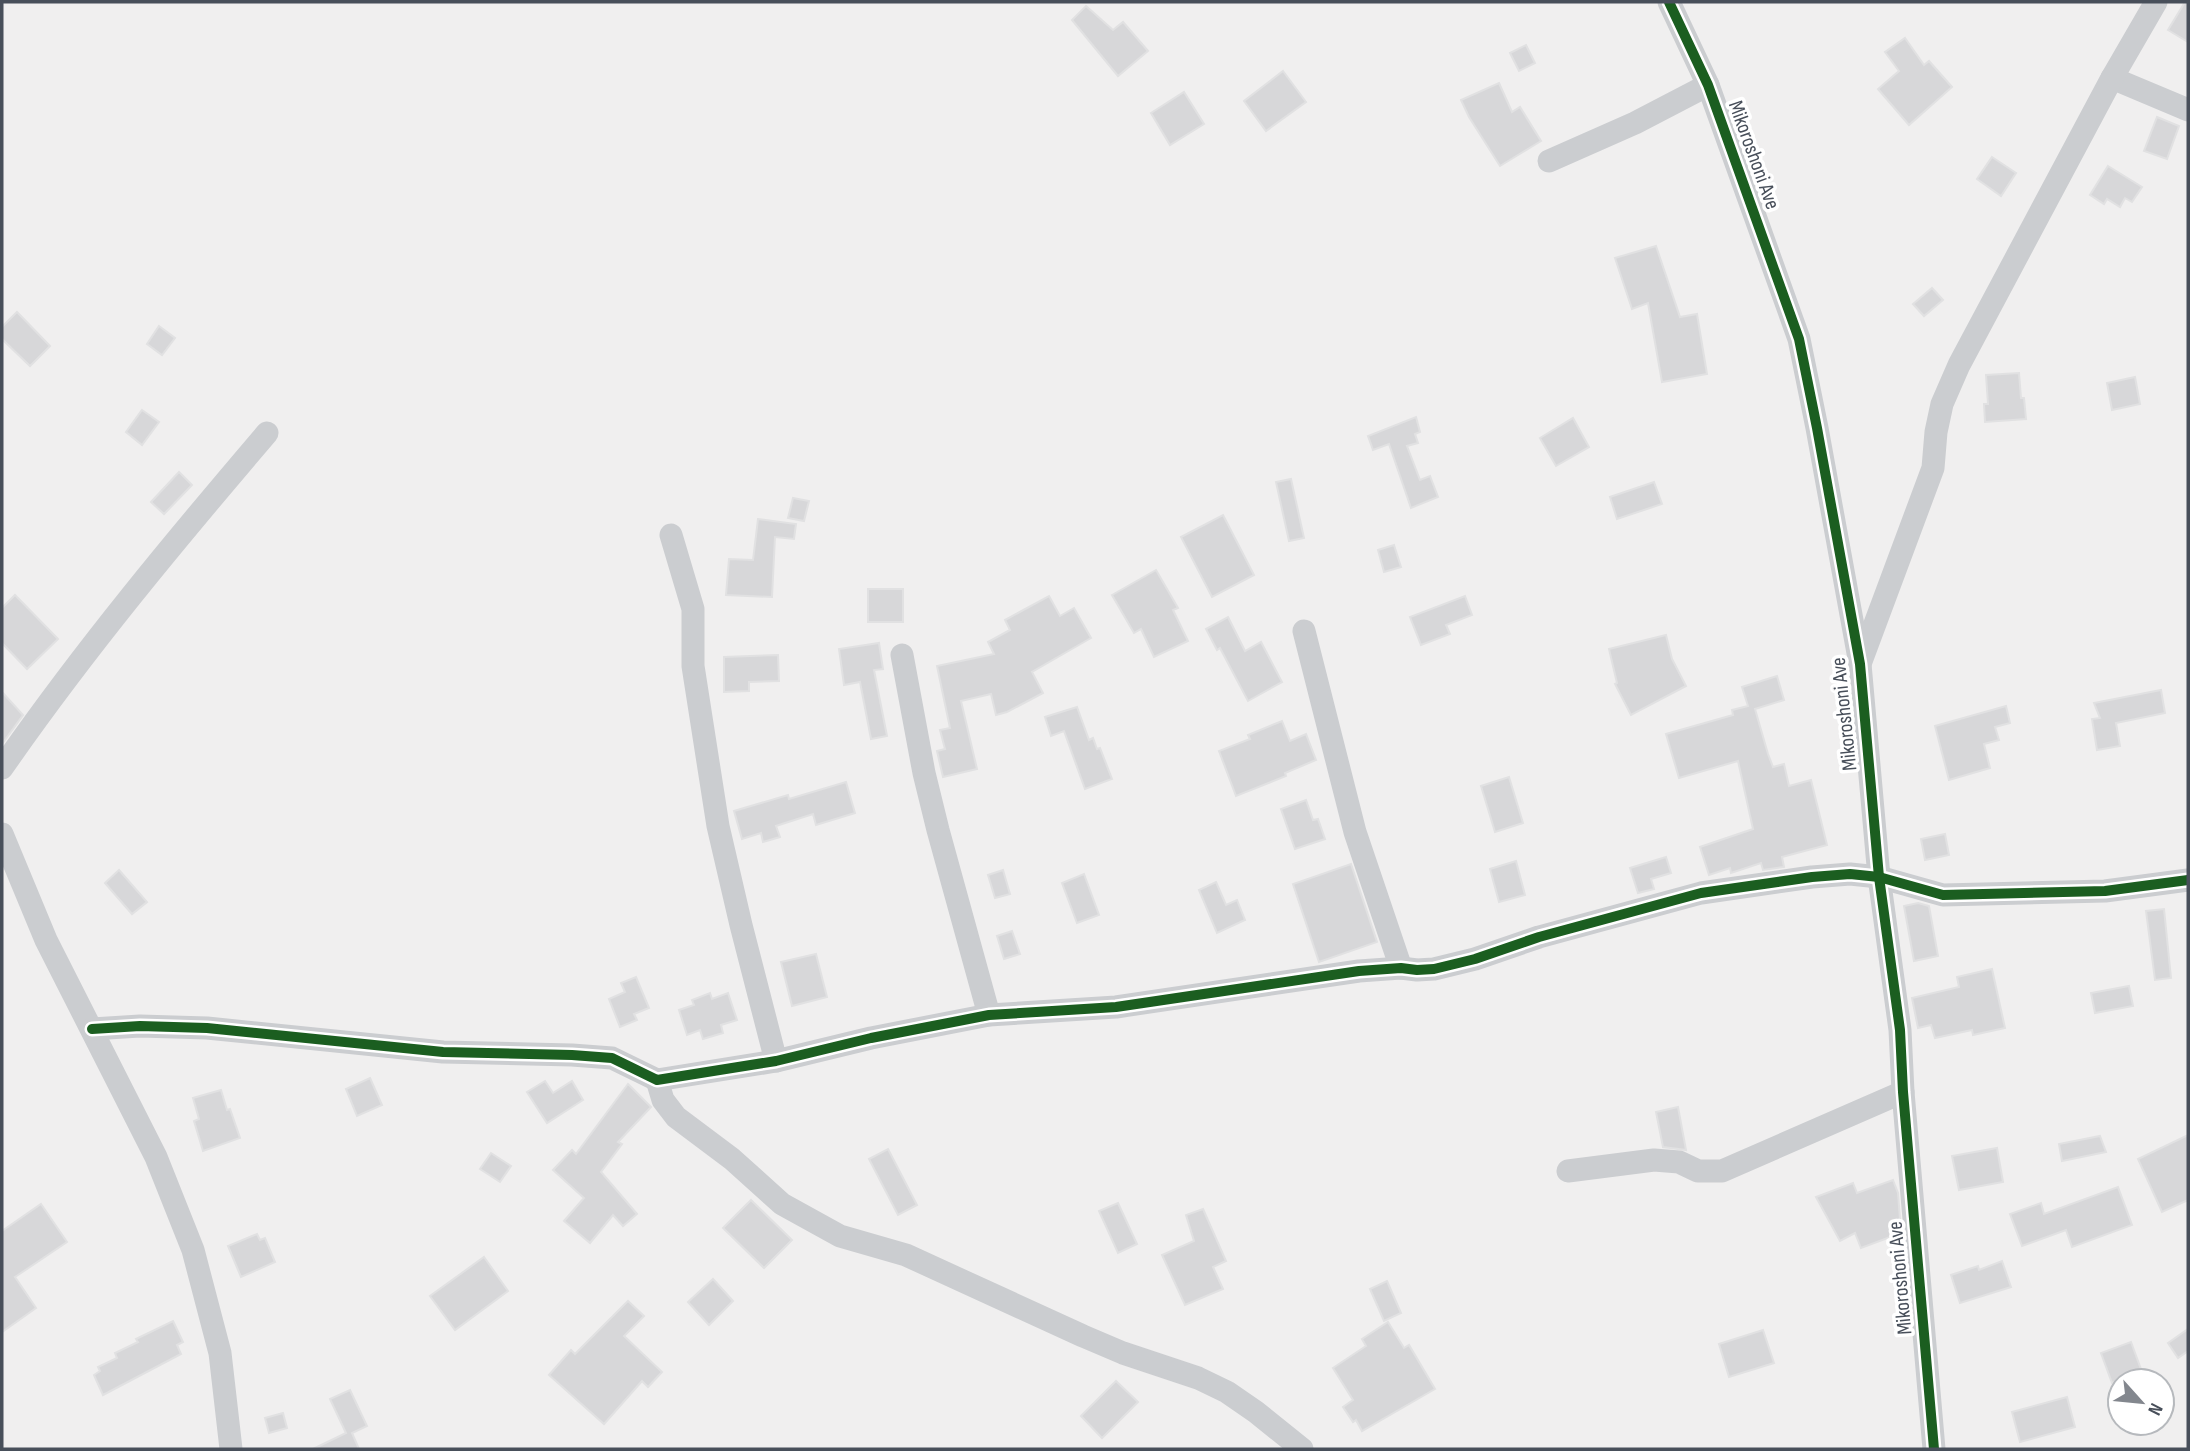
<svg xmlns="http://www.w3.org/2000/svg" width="2190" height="1451" font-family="'Sofia Sans Condensed',sans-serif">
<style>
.building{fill:#d7d7d9;stroke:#e1e1e2;stroke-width:2}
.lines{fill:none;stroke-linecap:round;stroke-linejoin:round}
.minor{stroke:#cbcdd0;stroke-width:23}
.cycleway-casing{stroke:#fff;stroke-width:15}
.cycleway{stroke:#1b5e20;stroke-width:10}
.labels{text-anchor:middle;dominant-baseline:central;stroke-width:7;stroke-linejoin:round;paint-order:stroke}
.street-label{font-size:21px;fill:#484f5a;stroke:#fff}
</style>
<rect width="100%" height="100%" fill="#f0efef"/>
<!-- building -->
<g class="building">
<polygon points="2185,2 2188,2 2188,42 2168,30"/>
<polygon points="1086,6 1113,30 1123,22 1148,51 1118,76 1072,20"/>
<polygon points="1905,38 1924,65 1929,61 1952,87 1909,125 1878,89 1899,71 1885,52"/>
<polygon points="1526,45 1535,63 1519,71 1510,53"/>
<polygon points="1283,71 1306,102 1266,131 1244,101"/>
<polygon points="1499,83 1512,112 1520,107 1541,141 1500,166 1469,117 1461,100"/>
<polygon points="1184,92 1204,124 1170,145 1151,113"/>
<polygon points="2157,117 2179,126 2167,159 2144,151"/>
<polygon points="1992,157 2016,173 2001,196 1977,179"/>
<polygon points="2108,166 2142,187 2132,202 2125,198 2120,207 2107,199 2104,204 2090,195"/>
<polygon points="1656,246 1680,317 1697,314 1707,374 1662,382 1648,303 1632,309 1615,258"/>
<polygon points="1932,288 1943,300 1924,316 1913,304"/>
<polygon points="17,312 50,346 30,366 2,339 2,327"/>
<polygon points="159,326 175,338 162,355 147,344"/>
<polygon points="2019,373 2021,398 2024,398 2026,419 1985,422 1984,404 1988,404 1986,375"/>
<polygon points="2135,377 2140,404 2112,410 2107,383"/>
<polygon points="142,410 159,422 142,445 126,432"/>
<polygon points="1416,417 1420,432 1415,434 1418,443 1407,446 1420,480 1430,476 1438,497 1411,508 1389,444 1373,450 1368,436"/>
<polygon points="1573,418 1589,447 1556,466 1540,438"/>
<polygon points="179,472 192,485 164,514 151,502"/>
<polygon points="1291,479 1304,538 1289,541 1276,482"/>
<polygon points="1654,482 1662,504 1617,519 1610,497"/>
<polygon points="793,498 809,501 804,521 788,518"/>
<polygon points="1223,515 1254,575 1212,597 1181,537"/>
<polygon points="758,519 796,524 794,539 775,537 772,597 726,595 729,559 753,560"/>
<polygon points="1394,545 1401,567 1384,572 1378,550"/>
<polygon points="1156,570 1178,608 1173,610 1188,641 1154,657 1141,629 1134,633 1112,595"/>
<rect x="868" y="589" width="35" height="33"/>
<polygon points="15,595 58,639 27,669 2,643 2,608"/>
<polygon points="1049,596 1060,616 1074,608 1091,638 1032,672 1043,693 1007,712 996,715 991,694 961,701 977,769 943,777 937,751 945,749 940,730 950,728 937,666 994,654 988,642 1010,630 1005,620"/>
<polygon points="1465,596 1472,615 1446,625 1450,634 1421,645 1410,617"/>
<polygon points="1228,617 1245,651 1261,642 1282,682 1248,701 1220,648 1217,650 1206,629"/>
<polygon points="1666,635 1672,659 1686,686 1631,715 1615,684 1617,683 1609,649"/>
<polygon points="879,643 883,669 874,670 887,736 871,739 860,682 844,685 839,649"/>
<polygon points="778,655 779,681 749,682 749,691 724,692 724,657"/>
<polygon points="1777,676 1784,700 1755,709 1768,754 1773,767 1784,764 1789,786 1811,780 1827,845 1782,857 1784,867 1763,870 1761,863 1731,873 1730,868 1709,875 1700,847 1753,829 1738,761 1679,778 1666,734 1733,715 1732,710 1748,706 1742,687"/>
<polygon points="2161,690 2165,713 2116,723 2120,746 2097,750 2092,719 2100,718 2094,703"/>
<polygon points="2,692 23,715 2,744"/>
<polygon points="2006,706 2010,723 1995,727 1999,740 1984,744 1990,768 1949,780 1935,726"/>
<polygon points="1077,707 1089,740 1093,738 1097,749 1100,748 1112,779 1085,789 1064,731 1051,736 1045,717"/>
<polygon points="1282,721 1290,741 1306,734 1316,760 1285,773 1286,776 1236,796 1219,751 1250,739 1248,735"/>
<polygon points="1509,777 1523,823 1495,832 1481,786"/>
<polygon points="846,782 855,813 816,825 813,814 776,826 780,837 763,842 761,833 742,839 734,811 788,795 789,799"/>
<polygon points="1306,800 1313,820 1318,819 1325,839 1295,849 1281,809"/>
<polygon points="1945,834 1949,855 1925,860 1921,839"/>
<polygon points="1666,857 1671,873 1651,879 1654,889 1638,893 1630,868"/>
<polygon points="1516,861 1525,895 1499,902 1490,869"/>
<polygon points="1351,864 1377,942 1319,962 1293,884"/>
<polygon points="119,870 147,902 132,914 105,883"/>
<polygon points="1003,870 1010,894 995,898 988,875"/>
<polygon points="1084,874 1099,915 1077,923 1062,883"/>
<polygon points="1216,882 1226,905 1237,900 1245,920 1217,933 1199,890"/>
<polygon points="1918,903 1929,906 1938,956 1914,961 1904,906"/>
<polygon points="2164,909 2171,978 2155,980 2146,911"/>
<polygon points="1012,931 1020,954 1004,959 997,936"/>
<polygon points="816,954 827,997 792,1006 781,962"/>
<polygon points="1992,969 2005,1028 1973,1035 1972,1030 1935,1038 1931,1025 1918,1028 1912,998 1959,987 1957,977"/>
<polygon points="636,977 649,1008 634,1014 637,1020 620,1027 609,999 625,992 621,983"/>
<polygon points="2129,986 2133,1006 2095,1013 2091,993"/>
<polygon points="710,993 712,999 728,993 737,1020 721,1025 723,1033 703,1039 700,1030 687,1035 679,1010 694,1005 692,1000"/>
<polygon points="370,1078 382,1105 357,1116 346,1089"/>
<polygon points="545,1081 553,1093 572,1081 583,1100 547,1123 527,1092"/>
<polygon points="628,1084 651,1107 618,1142 622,1144 601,1172 637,1214 623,1226 613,1215 590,1243 564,1221 584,1198 553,1170 572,1150 576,1154"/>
<polygon points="221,1090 227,1110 230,1109 240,1138 203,1151 194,1121 199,1119 193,1098"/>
<polygon points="1678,1107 1686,1150 1663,1147 1656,1112"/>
<polygon points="2188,1135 2188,1200 2162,1212 2138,1159"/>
<polygon points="2100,1136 2106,1152 2062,1161 2059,1144"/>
<polygon points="1997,1148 2003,1182 1959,1190 1952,1156"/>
<polygon points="888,1149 917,1205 898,1215 869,1159"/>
<polygon points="491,1153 511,1166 500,1182 480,1169"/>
<polygon points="1893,1180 1898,1193 1901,1233 1861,1248 1855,1233 1840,1241 1816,1197 1853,1183 1857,1193"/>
<polygon points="2118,1187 2132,1225 2072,1247 2066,1230 2022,1246 2010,1214 2041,1203 2044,1214"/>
<polygon points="751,1200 792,1240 764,1268 723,1228"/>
<polygon points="1118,1203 1137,1244 1118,1253 1099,1211"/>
<polygon points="41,1204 67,1242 15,1277 36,1308 2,1332 2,1231"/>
<polygon points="1203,1209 1226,1261 1213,1267 1223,1289 1185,1305 1162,1255 1194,1241 1186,1215"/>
<polygon points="257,1234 260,1240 265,1238 275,1262 241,1277 228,1246"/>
<polygon points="484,1257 508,1291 455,1330 430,1296"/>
<polygon points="2002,1261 2011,1287 1960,1303 1951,1275 1978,1266 1979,1270"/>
<polygon points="713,1279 733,1301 709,1325 688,1302"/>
<polygon points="1387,1281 1401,1313 1384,1321 1370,1289"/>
<polygon points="628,1301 644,1316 624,1336 662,1372 648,1387 642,1381 604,1424 549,1375 571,1350 575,1354"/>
<polygon points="173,1321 183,1342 177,1345 181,1354 103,1395 94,1375 100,1371 98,1367 117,1358 115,1353 138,1342 136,1339"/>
<polygon points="1388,1322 1404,1348 1409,1345 1435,1389 1362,1431 1356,1420 1353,1422 1343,1407 1353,1400 1333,1368 1366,1346 1362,1339"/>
<polygon points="2188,1329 2188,1351 2178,1358 2168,1343"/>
<polygon points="1763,1330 1774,1363 1729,1377 1719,1344"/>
<polygon points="2131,1342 2142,1372 2112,1383 2101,1353"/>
<polygon points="1116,1381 1138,1402 1102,1438 1081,1416"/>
<polygon points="350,1390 367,1426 352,1433 359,1449 313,1449 346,1433 330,1399"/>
<polygon points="2067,1397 2075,1427 2020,1442 2012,1412"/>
<polygon points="283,1413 287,1428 269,1433 265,1418"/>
</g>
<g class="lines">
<!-- minor -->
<g class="minor">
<polyline points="1669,2 1708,85 1799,339 1817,428 1860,664 1879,877 1900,1030 1903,1092 1934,1449"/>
<polyline points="2112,78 2188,110"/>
<polyline points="1549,161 1635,123 1708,85"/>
<polyline points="671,535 693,609 693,666 718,826 741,925 776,1061"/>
<polyline points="1304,631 1355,832 1401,968"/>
<polyline points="902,655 924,773 938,830 989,1015"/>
<polyline points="1860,664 1933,468 1936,432 1942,404 1959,365 2112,78 2156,2"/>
<path d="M2 768C84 650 174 542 267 433"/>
<polyline points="2,834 46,940 156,1157 193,1250 220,1353 231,1449"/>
<polyline points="92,1029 140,1026 207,1028 443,1052 572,1055 612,1058 657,1080 776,1061 871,1038 989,1015 1116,1007 1359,971 1401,968 1417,970 1434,969 1475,959 1539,937 1701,893 1812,877 1850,874 1879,877 1943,895 2105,891 2188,880"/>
<polyline points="657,1080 663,1100 676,1117 732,1159 782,1204 840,1236 906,1255 1083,1336 1123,1353 1198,1378 1227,1392 1256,1412 1302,1449"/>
<polyline points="1568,1171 1654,1160 1679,1162 1698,1171 1722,1171 1903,1092"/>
</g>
<!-- cycleway casing -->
<g class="cycleway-casing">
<g id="cycleway">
<polyline points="1669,2 1708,85 1799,339 1817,428 1860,664 1879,877 1900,1030 1903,1092 1934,1449"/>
<polyline points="92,1029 140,1026 207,1028 443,1052 572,1055 612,1058 657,1080 776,1061 871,1038 989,1015 1116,1007 1359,971 1401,968 1417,970 1434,969 1475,959 1539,937 1701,893 1812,877 1850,874 1879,877 1943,895 2105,891 2188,880"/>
</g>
</g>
<!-- cycleway -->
<use href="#cycleway" class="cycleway"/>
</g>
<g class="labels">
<!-- street labels -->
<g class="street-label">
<text transform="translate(1754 155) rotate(70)">Mikoroshoni Ave</text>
<text transform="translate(1844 714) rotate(-96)">Mikoroshoni Ave</text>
<text transform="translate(1900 1278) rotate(-95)">Mikoroshoni Ave</text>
</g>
</g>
<!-- border -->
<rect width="2190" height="1451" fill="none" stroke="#484f5a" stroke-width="7"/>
<!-- north arrow -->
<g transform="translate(2141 1402) rotate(117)"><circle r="33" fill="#ffffff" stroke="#b6b9bd" stroke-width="2"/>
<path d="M0-5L12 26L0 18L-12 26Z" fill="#83878e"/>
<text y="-10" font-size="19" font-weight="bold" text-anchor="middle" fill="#484f5a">N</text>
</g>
</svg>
